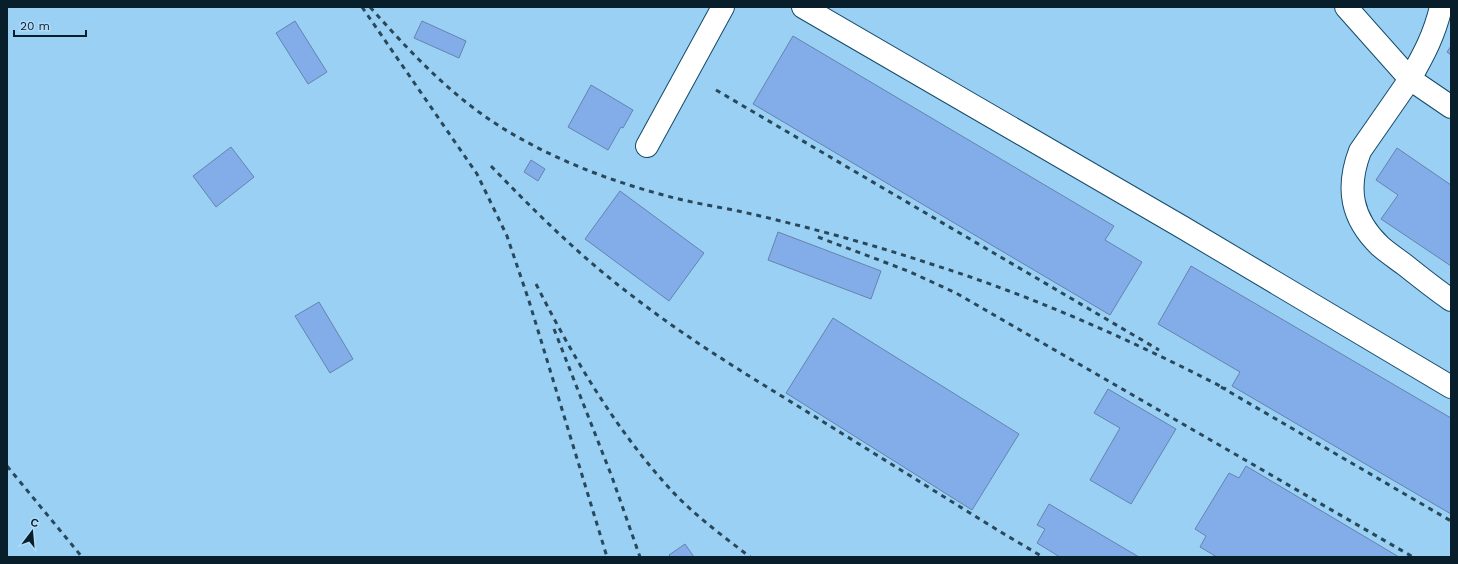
<svg xmlns="http://www.w3.org/2000/svg" width="1458" height="564" font-family="'Work Sans',sans-serif">
<style>
.building{fill:#83ade9;stroke:#6583af}
.lines{fill:none;stroke-linecap:round;stroke-linejoin:round}
.minor-casing{stroke:#144b69;stroke-width:24}
.minor{stroke:#fff;stroke-width:22}
.rail{stroke:#2a485a;stroke-width:3;stroke-dasharray:5 5;stroke-linecap:butt}
</style>
<rect width="100%" height="100%" fill="#99d0f3"/>
<!-- building -->
<g class="building">
<polygon points="295,21 327,72 308,84 276,33"/>
<polygon points="422,21 466,41 459,58 414,38"/>
<polygon points="793,36 1114,226 1105,240 1142,262 1110,315 753,104"/>
<polygon points="1451,46 1451,55 1447,52"/>
<polygon points="591,85 633,110 623,128 621,127 608,150 568,127"/>
<polygon points="231,147 254,177 216,207 193,176"/>
<polygon points="1397,148 1451,185 1451,266 1381,219 1398,195 1376,180"/>
<polygon points="531,160 545,169 538,181 524,172"/>
<polygon points="620,191 704,253 669,301 585,239"/>
<polygon points="778,232 881,271 871,299 768,260"/>
<polygon points="1191,266 1451,418 1451,514 1232,386 1240,372 1158,324"/>
<polygon points="319,302 353,359 330,373 295,316"/>
<polygon points="833,318 1019,434 972,510 786,393"/>
<polygon points="1108,389 1176,429 1131,504 1090,480 1120,428 1094,413"/>
<polygon points="1246,466 1399,557 1217,557 1200,547 1206,536 1195,529 1229,473 1239,478"/>
<polygon points="1049,504 1139,557 1060,557 1037,543 1045,529 1037,525"/>
<polygon points="685,544 694,557 671,557 669,555"/>
</g>
<g class="lines">
<!-- minor casing -->
<g class="minor-casing">
<g id="minor">
<polyline points="803,7 1182,227 1451,387"/>
<path d="M1346 7 1410 79C1424 54 1434 36 1441 7"/>
<path d="M1451 107 1410 79 1360 151C1346 188 1351 218 1380 246 1388 253 1397 259 1405 265 1420 277 1435 289 1451 300"/>
<polyline points="647,146 723,7"/>
</g>
</g>
<!-- minor -->
<use href="#minor" class="minor"/>
<!-- rail -->
<g class="rail">
<polyline points="362,7 477,174 507,236 529,301 607,557"/>
<path d="M370 7C410 52 452 97 504 129 555 160 610 181 667 196 696 204 727 208 756 215 815 229 874 245 931 264 1033 296 1131 340 1226 389"/>
<polyline points="716,90 1159,350"/>
<path d="M491 166C536 213 583 259 635 298 688 339 744 373 801 408 867 449 933 490 999 531L1043 557"/>
<polyline points="818,237 908,271 956,293 1413,557"/>
<path d="M536 284C573 357 615 429 671 490 694 515 723 536 750 557"/>
<polyline points="554,329 612,477 640,557"/>
<polyline points="1221,387 1451,521"/>
<polyline points="7,466 82,557"/>
</g>
</g>
<!-- border -->
<rect width="1458" height="564" fill="none" stroke="#081e2b" stroke-width="16"/>
<!-- north arrow -->
<g transform="translate(32 532) rotate(16)" stroke="#b0dbf8" stroke-width="3" paint-order="stroke">
<path d="M0-3L7 15L0 10L-7 15Z" fill="#081e2b"/>
<text y="-6" font-size="11" font-weight="bold" text-anchor="middle" fill="#081e2b">С</text>
</g>
<!-- scale -->
<path d="M14 30v6h72v-6" fill="none" stroke="#081e2b" stroke-width="2"/>
<text x="20" y="30" font-size="12" fill="#081e2b" stroke="#b0dbf8" stroke-width="3" paint-order="stroke">20 m</text>
</svg>
